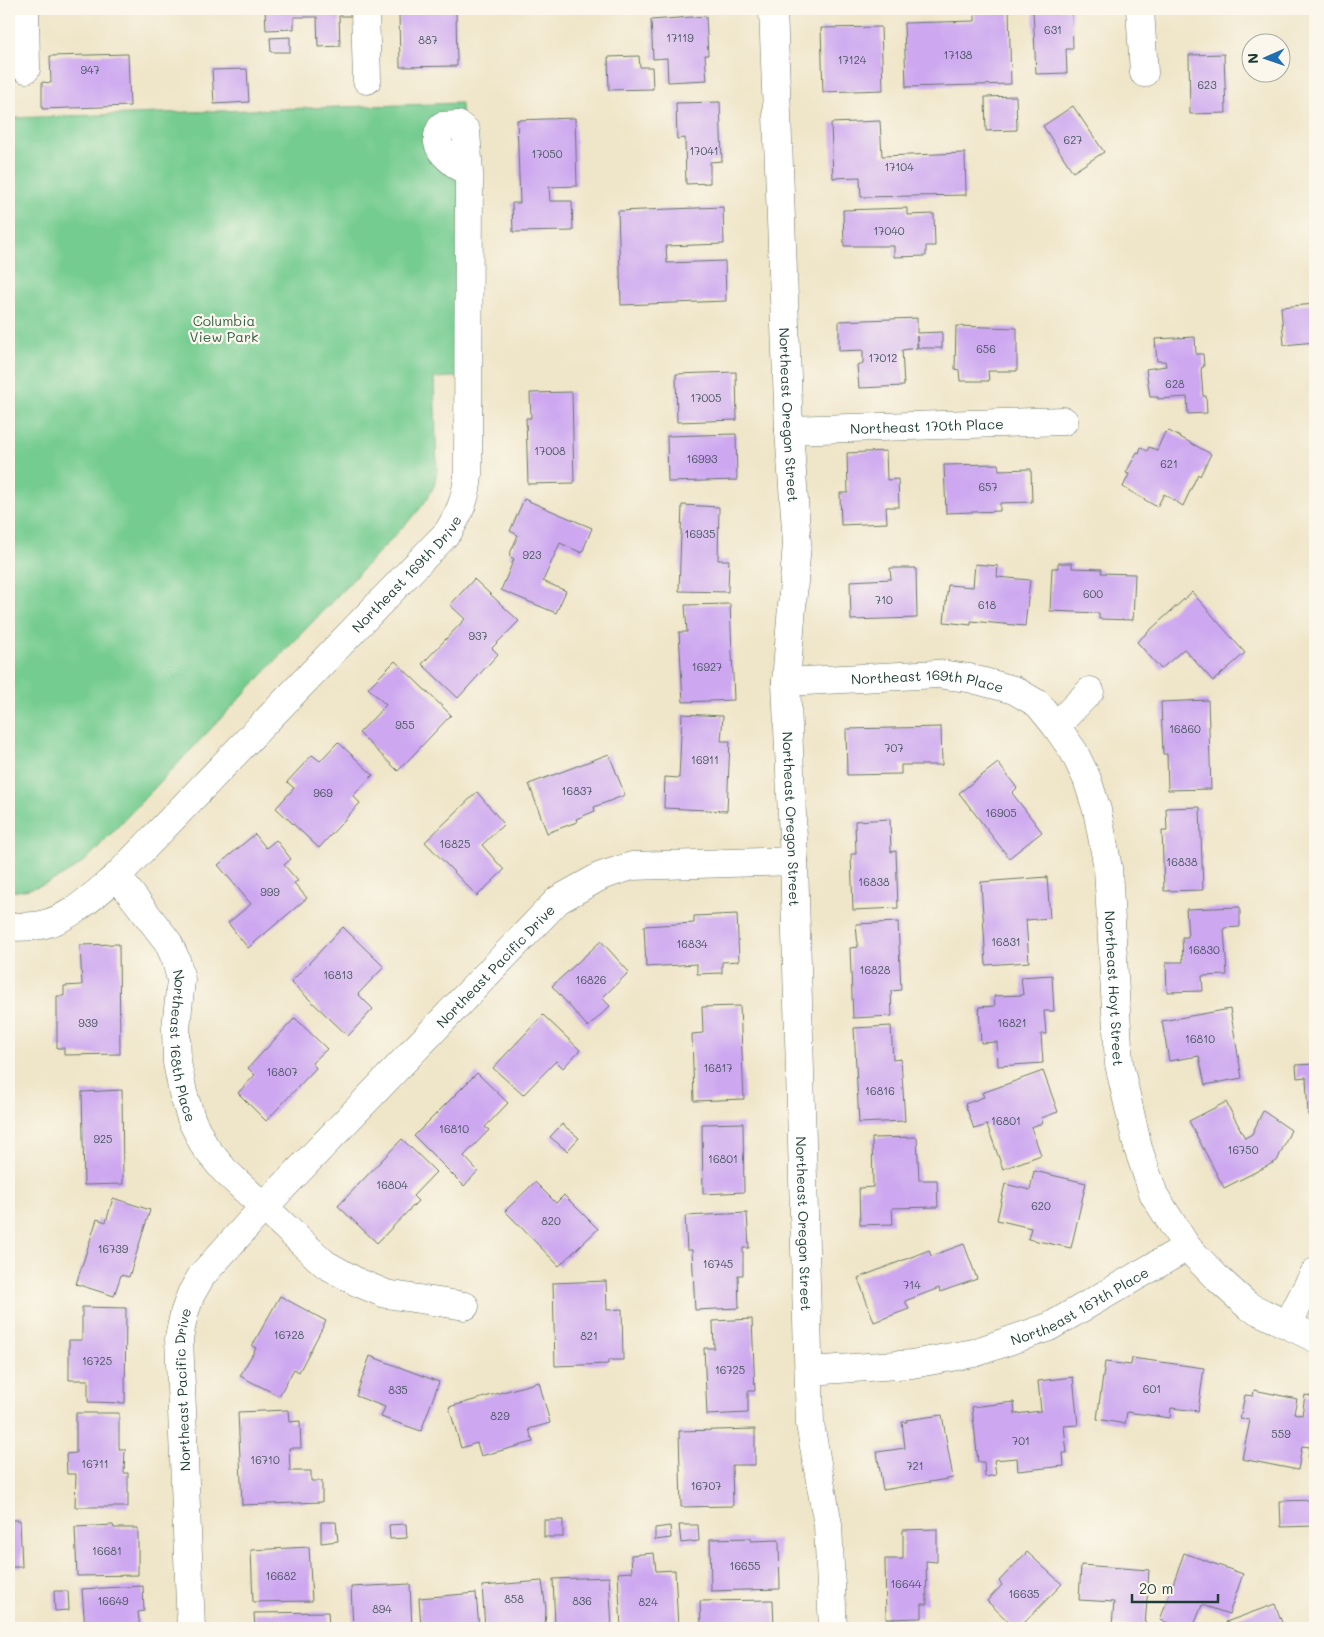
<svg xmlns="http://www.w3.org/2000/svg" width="1324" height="1637" font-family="Mali,sans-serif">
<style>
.green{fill:#75cc90;stroke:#4a8462}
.building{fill:#cda8f0}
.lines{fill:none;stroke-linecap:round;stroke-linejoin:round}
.minor-casing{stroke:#687868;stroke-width:29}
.minor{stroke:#fff;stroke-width:28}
.labels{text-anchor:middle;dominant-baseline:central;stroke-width:4.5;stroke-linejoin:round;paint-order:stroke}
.number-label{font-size:11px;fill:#4a5863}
.park-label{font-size:14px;fill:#34614b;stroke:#fbf7ec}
.street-label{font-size:14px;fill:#1f3d34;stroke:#fbf7ec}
</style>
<rect width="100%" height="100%" fill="#fbf7ec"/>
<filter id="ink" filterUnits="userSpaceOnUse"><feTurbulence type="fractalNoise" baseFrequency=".02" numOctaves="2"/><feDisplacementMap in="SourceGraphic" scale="10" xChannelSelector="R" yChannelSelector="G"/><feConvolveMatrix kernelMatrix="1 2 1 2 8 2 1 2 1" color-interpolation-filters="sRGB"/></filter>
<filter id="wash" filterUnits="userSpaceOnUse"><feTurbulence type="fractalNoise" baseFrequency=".0096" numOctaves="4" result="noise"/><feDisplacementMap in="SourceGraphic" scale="20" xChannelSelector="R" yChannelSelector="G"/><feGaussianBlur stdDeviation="1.12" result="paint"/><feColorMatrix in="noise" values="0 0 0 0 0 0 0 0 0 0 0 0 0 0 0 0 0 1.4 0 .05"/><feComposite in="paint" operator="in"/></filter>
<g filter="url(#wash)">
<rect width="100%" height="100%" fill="#efe5c8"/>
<!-- green -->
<path class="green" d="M461 103 470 376 434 378 437 470 434 486 427 499 419 510 86 860C63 878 37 890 9 892V118Z"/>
<g id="blocks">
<!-- building -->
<g class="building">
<polygon points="265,9 351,9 352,16 339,16 340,46 318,47 317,17 294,17 294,29 266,30"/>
<polygon points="1009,9 1011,84 906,87 904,23 975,21 975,10"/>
<polygon points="1033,9 1072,9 1073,49 1066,49 1067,73 1036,74"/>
<polygon points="456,10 457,66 400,67 399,12"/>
<polygon points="706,16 708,55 705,55 707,80 668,82 667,58 653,59 651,20"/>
<polygon points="881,27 883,90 823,92 821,28"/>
<polygon points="290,37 290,52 271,52 270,38"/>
<polygon points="128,54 130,106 42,109 42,82 51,83 50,56"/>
<polygon points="1224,54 1226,113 1190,114 1189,55"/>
<polygon points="639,56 640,67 652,67 653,89 609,90 608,57"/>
<polygon points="247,69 249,102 214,104 212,70"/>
<polygon points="1016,96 1017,130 986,131 985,97"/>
<polygon points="720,102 722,161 710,162 710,183 686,184 685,138 677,139 676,103"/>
<polygon points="1073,106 1104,152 1073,172 1043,126"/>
<polygon points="575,118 577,186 549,187 550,201 572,201 573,231 513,232 512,203 520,203 517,120"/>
<polygon points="880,121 882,156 965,153 966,195 861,197 860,177 833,178 831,123"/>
<polygon points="723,207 724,244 666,246 667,263 725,261 726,301 621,305 618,211"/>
<polygon points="907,208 907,215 934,214 935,246 926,246 926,256 894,257 894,246 844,246 843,210"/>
<polygon points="1315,304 1315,342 1284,345 1281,307"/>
<polygon points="917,318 917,333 942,332 942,348 918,348 917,336 917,348 902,350 904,386 859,388 857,365 863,363 863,350 839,351 839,321"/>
<polygon points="956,326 1017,328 1017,371 988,371 989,381 960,381 959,370 955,369"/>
<polygon points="1195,337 1196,354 1203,354 1204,367 1202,367 1201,370 1203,396 1206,396 1207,413 1188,414 1187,397 1158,399 1158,397 1150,397 1146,369 1166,366 1165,361 1157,361 1155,339"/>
<polygon points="736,372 737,420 677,422 676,374"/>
<polygon points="572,392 574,483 528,484 526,418 531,418 530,393"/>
<polygon points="1169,431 1211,454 1200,476 1198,474 1183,506 1164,494 1157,507 1123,487 1129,474 1126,473 1137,452 1139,453 1141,447 1147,451 1149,447 1157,450 1165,432 1167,433"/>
<polygon points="736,434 737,480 668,482 667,436"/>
<polygon points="886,451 887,480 898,479 899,507 886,507 887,523 841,525 840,493 848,493 847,453"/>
<polygon points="998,464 999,470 1031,469 1032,502 1000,503 1000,511 946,513 944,465"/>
<polygon points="524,499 592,528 582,553 560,543 543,581 566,591 556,613 501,590 514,559 509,556 518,535 510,531"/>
<polygon points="682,505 719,507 718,560 729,560 728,592 679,591"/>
<polygon points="1058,563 1072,563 1072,568 1102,569 1101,573 1135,574 1133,620 1099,619 1099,613 1050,611 1052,568 1058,568"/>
<polygon points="975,564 998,566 997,577 1030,580 1025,626 971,621 971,625 944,622 948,585 973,587"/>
<polygon points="890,568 916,568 917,618 851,620 850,581 891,579"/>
<polygon points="474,579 519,621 492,648 498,654 458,698 422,664 465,619 450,605"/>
<polygon points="1192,592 1245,653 1213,681 1184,649 1161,669 1137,642"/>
<polygon points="730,604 734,700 683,702 679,632 687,632 685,605"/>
<polygon points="395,661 451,715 398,771 359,733 386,705 368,688"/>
<polygon points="1208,700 1211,789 1168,790 1167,754 1163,754 1161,702"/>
<polygon points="682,714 723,716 721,741 730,741 727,811 664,808 665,777 679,778"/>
<polygon points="941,727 942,765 901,765 901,774 847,775 846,729"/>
<polygon points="338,742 373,775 353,796 360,803 319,848 276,808 294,788 287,782 312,755 320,761"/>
<polygon points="609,754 625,795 594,807 595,811 576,819 577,822 547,833 529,784"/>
<polygon points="998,763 1017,788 1012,793 1042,832 1009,858 959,793"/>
<polygon points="477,792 504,824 482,845 504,870 477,896 425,842"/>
<polygon points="1200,807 1203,890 1164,891 1162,831 1167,831 1166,808"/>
<polygon points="890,819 891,852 896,851 898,908 853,910 851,854 856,854 855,821"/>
<polygon points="255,834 266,848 276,840 291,859 284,865 298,881 294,883 307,898 248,948 228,923 251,904 218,865"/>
<polygon points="1047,877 1050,918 1026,920 1029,962 986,965 981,882"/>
<polygon points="1240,907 1240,927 1224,928 1227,975 1202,976 1203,991 1167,992 1166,962 1183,962 1182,937 1188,937 1186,909"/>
<polygon points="737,914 739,961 722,962 722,973 697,974 697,964 646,967 644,926 694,923 694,916"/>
<polygon points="898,922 901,990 891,991 892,1016 853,1018 850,948 858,947 856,924"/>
<polygon points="343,927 384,967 358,994 373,1009 348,1036 291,982"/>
<polygon points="601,941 629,972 602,998 610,1006 588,1027 552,986"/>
<polygon points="119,944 120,1054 64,1055 64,1048 57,1048 57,996 64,996 64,986 82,985 80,945"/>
<polygon points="1052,975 1054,1011 1044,1011 1046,1034 1041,1034 1043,1063 998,1066 997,1042 981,1043 979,1007 995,1006 994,996 1023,995 1021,977"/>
<polygon points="740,1006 744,1099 694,1101 692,1034 703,1033 702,1007"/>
<polygon points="1230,1009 1242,1078 1205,1085 1199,1056 1169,1061 1162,1021"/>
<polygon points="543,1015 580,1050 563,1068 556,1061 523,1095 493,1068"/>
<polygon points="295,1018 327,1049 312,1063 316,1068 266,1121 238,1093 255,1075 248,1068"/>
<polygon points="891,1026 893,1060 901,1059 905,1121 859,1123 854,1028"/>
<polygon points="1315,1064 1315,1115 1308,1115 1306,1077 1297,1078 1296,1065"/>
<polygon points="1043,1071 1058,1112 1041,1118 1043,1123 1031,1127 1041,1155 1003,1169 987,1125 974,1129 965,1104 984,1097 982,1093"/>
<polygon points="477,1073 508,1103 485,1127 489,1130 464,1156 478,1171 464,1186 414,1136"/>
<polygon points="122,1090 123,1184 84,1185 82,1092"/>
<polygon points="1226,1102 1245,1138 1252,1134 1263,1111 1291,1130 1277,1161 1224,1188 1189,1121"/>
<polygon points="743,1123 744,1192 703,1194 702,1124"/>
<polygon points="562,1124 579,1138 567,1151 550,1137"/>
<polygon points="917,1137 919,1180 937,1180 938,1207 892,1208 893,1224 860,1225 859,1188 873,1187 872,1138"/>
<polygon points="402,1139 436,1172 413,1196 418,1201 377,1243 338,1206"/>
<polygon points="1034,1171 1086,1183 1071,1248 1028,1239 1031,1228 997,1220 1005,1184 1030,1190"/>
<polygon points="535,1182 556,1203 564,1195 598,1229 559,1266 505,1211"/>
<polygon points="113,1198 150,1210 129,1277 121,1275 114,1296 76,1284 97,1219 106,1222"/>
<polygon points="747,1213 749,1248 743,1248 743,1275 738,1275 739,1308 695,1310 692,1250 687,1250 685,1216"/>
<polygon points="964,1244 977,1279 940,1292 939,1288 905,1301 909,1309 874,1322 858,1278 929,1250 931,1256"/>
<polygon points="606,1281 607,1310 622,1309 623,1360 608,1360 608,1364 555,1366 553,1283"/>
<polygon points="280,1296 326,1321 299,1372 294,1369 279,1396 240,1376 256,1348 252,1346"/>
<polygon points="82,1307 126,1308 125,1403 88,1402 88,1380 69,1380 69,1340 82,1340"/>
<polygon points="752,1319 755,1391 748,1391 748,1413 707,1415 704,1348 714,1348 713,1321"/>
<polygon points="370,1356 439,1382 421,1431 381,1417 385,1407 356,1396"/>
<polygon points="1132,1358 1204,1368 1198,1411 1171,1408 1170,1418 1127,1412 1125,1424 1097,1419 1105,1362 1131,1365"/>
<polygon points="1073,1377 1078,1425 1064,1426 1067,1453 1063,1453 1064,1466 1018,1471 1017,1458 994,1460 996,1475 985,1477 984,1462 978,1462 972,1407 1014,1402 1015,1414 1041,1411 1038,1381"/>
<polygon points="539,1382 550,1423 529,1429 533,1442 481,1456 477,1443 461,1448 449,1407"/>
<polygon points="1254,1390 1297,1399 1294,1413 1302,1415 1305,1395 1315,1397 1315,1459 1308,1458 1310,1447 1302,1446 1298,1470 1242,1459 1250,1420 1240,1419 1245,1395 1253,1396"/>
<polygon points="288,1410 289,1422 300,1421 301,1448 289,1448 290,1471 311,1471 311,1481 322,1481 322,1502 242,1505 238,1412"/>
<polygon points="76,1413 119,1413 119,1449 125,1449 124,1473 128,1473 128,1507 75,1507 76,1474 67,1474 66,1454 76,1453"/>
<polygon points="942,1415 953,1478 883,1490 877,1452 905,1448 902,1422 907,1422 906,1420"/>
<polygon points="755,1429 755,1465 732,1465 733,1506 681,1507 679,1431"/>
<polygon points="1315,1500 1315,1526 1281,1527 1280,1501"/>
<polygon points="9,1520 20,1520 22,1567 9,1567"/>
<rect x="544" y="1520" width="19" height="17"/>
<polygon points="321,1522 336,1522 338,1541 321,1543"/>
<polygon points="406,1524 407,1538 390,1539 389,1525"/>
<polygon points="113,1525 114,1528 138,1528 138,1575 77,1576 75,1527"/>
<polygon points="679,1525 698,1525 699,1541 681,1543"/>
<polygon points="670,1526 671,1538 655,1540 655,1528"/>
<polygon points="937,1529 937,1562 926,1561 927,1604 922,1604 922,1618 886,1619 885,1559 903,1559 903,1530"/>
<polygon points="751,1538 751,1541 779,1540 780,1589 711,1591 710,1539"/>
<polygon points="309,1547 312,1601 253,1602 251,1550"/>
<polygon points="1027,1552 1062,1584 1019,1628 1015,1628 987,1601 1002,1585 999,1581"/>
<polygon points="654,1553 656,1571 675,1570 678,1628 621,1628 618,1573 632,1572 631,1555"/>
<polygon points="1184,1553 1243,1574 1229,1614 1202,1605 1193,1628 1183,1628 1160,1620"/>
<polygon points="1081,1565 1149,1570 1145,1627 1112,1625 1114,1602 1079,1600"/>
<polygon points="609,1577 612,1628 576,1628 576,1625 555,1625 553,1579"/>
<polygon points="542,1581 546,1609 545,1628 485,1628 482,1586"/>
<polygon points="410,1584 412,1628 353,1628 351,1587"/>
<polygon points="143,1586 144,1611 138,1612 140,1628 85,1628 82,1589"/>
<polygon points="54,1591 68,1591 69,1610 55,1611"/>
<polygon points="476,1593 479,1628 421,1628 419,1598"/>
<polygon points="773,1600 774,1628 701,1628 700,1601"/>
<polygon points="1275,1604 1284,1628 1229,1628 1226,1622"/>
<polygon points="328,1612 329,1628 255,1628 254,1613"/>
</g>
</g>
</g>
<g filter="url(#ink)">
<use href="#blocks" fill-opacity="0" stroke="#687868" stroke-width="1"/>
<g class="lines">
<!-- minor casing -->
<g class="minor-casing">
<g id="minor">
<polyline points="25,9 26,69"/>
<polyline points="365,9 367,80"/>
<path id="s1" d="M773 9 789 430 797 543 786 682 794 861 810 1424 828 1525 833 1628"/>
<polyline points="1140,9 1144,73"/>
<path id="s2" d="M789 430 1064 421"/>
<path id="s3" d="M786 682 938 674 969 678 1014 690 1038 704 1056 726 1074 752 1087 779 1097 810 1108 868 1119 1064 1138 1148 1154 1195 1187 1247 1216 1277 1248 1306 1315 1338"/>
<polyline points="1056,726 1090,691"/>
<path id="s4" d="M117 876 168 942 176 960 181 980 176 1028 177 1062 183 1093 192 1121 205 1147 225 1171 325 1264 357 1282 386 1294 465 1306"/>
<path id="s5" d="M9 927C19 927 30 927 41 925 70 919 94 895 117 876L448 532C460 512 466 499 468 475L469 174 466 131 458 125 442 126C428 149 452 161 469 174"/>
<polyline points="1288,1324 1315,1272"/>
<path id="s6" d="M809 1371 912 1364 974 1353 1049 1327 1187 1247"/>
<path id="s7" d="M191 1628 179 1338 184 1314 191 1294 202 1275 263 1208 558 900 601 876 632 866 794 861"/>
</g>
</g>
<!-- minor -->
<use href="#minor" class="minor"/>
</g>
</g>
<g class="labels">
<!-- number labels -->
<g class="number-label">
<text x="1053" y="29">631</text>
<text x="680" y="37">17119</text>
<text x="428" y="39">887</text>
<text x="958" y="54">17138</text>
<text x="852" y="59">17124</text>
<text x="90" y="69">947</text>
<text x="1207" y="84">623</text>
<text x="1073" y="139">627</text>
<text x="704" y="150">17041</text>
<text x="547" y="153">17050</text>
<text x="899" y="166">17104</text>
<text x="889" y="230">17040</text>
<text x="986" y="348">656</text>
<text x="883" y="357">17012</text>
<text x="1175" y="383">628</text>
<text x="706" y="397">17005</text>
<text x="550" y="450">17008</text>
<text x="702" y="458">16993</text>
<text x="1169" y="463">621</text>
<text x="988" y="486">657</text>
<text x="700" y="533">16935</text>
<text x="532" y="554">923</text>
<text x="1093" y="593">600</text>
<text x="884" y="599">710</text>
<text x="987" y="604">618</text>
<text x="478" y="635">937</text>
<text x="707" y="666">16927</text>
<text x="405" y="724">955</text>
<text x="1185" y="728">16860</text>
<text x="894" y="747">707</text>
<text x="705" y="759">16911</text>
<text x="577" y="790">16837</text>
<text x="323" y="792">969</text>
<text x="1001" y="812">16905</text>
<text x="455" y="843">16825</text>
<text x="1182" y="861">16838</text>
<text x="874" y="881">16838</text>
<text x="270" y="891">999</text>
<text x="1006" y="941">16831</text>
<text x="692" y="943">16834</text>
<text x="1204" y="949">16830</text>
<text x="875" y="969">16828</text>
<text x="338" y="974">16813</text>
<text x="591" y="979">16826</text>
<text x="88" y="1022">939</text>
<text x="1012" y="1022">16821</text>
<text x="1200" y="1038">16810</text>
<text x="718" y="1067">16817</text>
<text x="282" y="1071">16807</text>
<text x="880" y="1090">16816</text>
<text x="1006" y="1120">16801</text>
<text x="454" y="1128">16810</text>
<text x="103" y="1138">925</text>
<text x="1243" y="1149">16750</text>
<text x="723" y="1158">16801</text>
<text x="392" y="1184">16804</text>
<text x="1041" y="1205">620</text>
<text x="551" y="1220">820</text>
<text x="113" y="1248">16739</text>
<text x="718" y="1263">16745</text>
<text x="912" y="1284">714</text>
<text x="289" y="1334">16728</text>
<text x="589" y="1335">821</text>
<text x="97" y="1360">16725</text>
<text x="730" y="1369">16725</text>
<text x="1152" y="1388">601</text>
<text x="398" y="1389">835</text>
<text x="500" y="1415">829</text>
<text x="1281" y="1433">559</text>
<text x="1021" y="1440">701</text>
<text x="265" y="1459">16710</text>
<text x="95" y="1463">16711</text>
<text x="915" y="1465">721</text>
<text x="706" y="1485">16707</text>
<text x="107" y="1550">16681</text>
<text x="745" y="1565">16655</text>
<text x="281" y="1575">16682</text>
<text x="906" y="1583">16644</text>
<text x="1024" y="1593">16635</text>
<text x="514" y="1598">858</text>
<text x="113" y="1600">16649</text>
<text x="582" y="1600">836</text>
<text x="648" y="1601">824</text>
<text x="382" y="1608">894</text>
</g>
<!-- park labels -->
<g class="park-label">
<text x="224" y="320">Columbia<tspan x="224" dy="16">View Park</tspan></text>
</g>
<!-- street labels -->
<g class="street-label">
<text stroke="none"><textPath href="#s1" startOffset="406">Northeast Oregon Street</textPath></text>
<text stroke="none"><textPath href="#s2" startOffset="138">Northeast 170th Place</textPath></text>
<text stroke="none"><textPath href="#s5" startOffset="542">Northeast 169th Drive</textPath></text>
<text stroke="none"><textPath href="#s3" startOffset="142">Northeast 169th Place</textPath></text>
<text stroke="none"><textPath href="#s1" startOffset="811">Northeast Oregon Street</textPath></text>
<text stroke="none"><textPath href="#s7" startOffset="784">Northeast Pacific Drive</textPath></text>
<text stroke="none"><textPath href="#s3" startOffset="560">Northeast Hoyt Street</textPath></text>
<text stroke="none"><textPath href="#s4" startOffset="190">Northeast 168th Place</textPath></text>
<text stroke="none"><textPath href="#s1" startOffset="1216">Northeast Oregon Street</textPath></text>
<text stroke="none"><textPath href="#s6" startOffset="282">Northeast 167th Place</textPath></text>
<text stroke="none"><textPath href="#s7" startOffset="239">Northeast Pacific Drive</textPath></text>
</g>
</g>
<!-- margin -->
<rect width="1324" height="1637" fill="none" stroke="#fbf7ec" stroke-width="30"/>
<!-- north arrow -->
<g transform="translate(1266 58) rotate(268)"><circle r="24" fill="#fbf7ec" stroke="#a3ada2"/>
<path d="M0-4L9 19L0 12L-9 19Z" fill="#1f6fb2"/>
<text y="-8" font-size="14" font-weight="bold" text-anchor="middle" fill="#1f3d34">N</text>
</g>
<!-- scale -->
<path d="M1132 1594v8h86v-8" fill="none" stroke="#1f3d34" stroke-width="2.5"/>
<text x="1139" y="1594" font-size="15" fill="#1f3d34" stroke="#fbf7ec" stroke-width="4" paint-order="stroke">20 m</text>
</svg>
